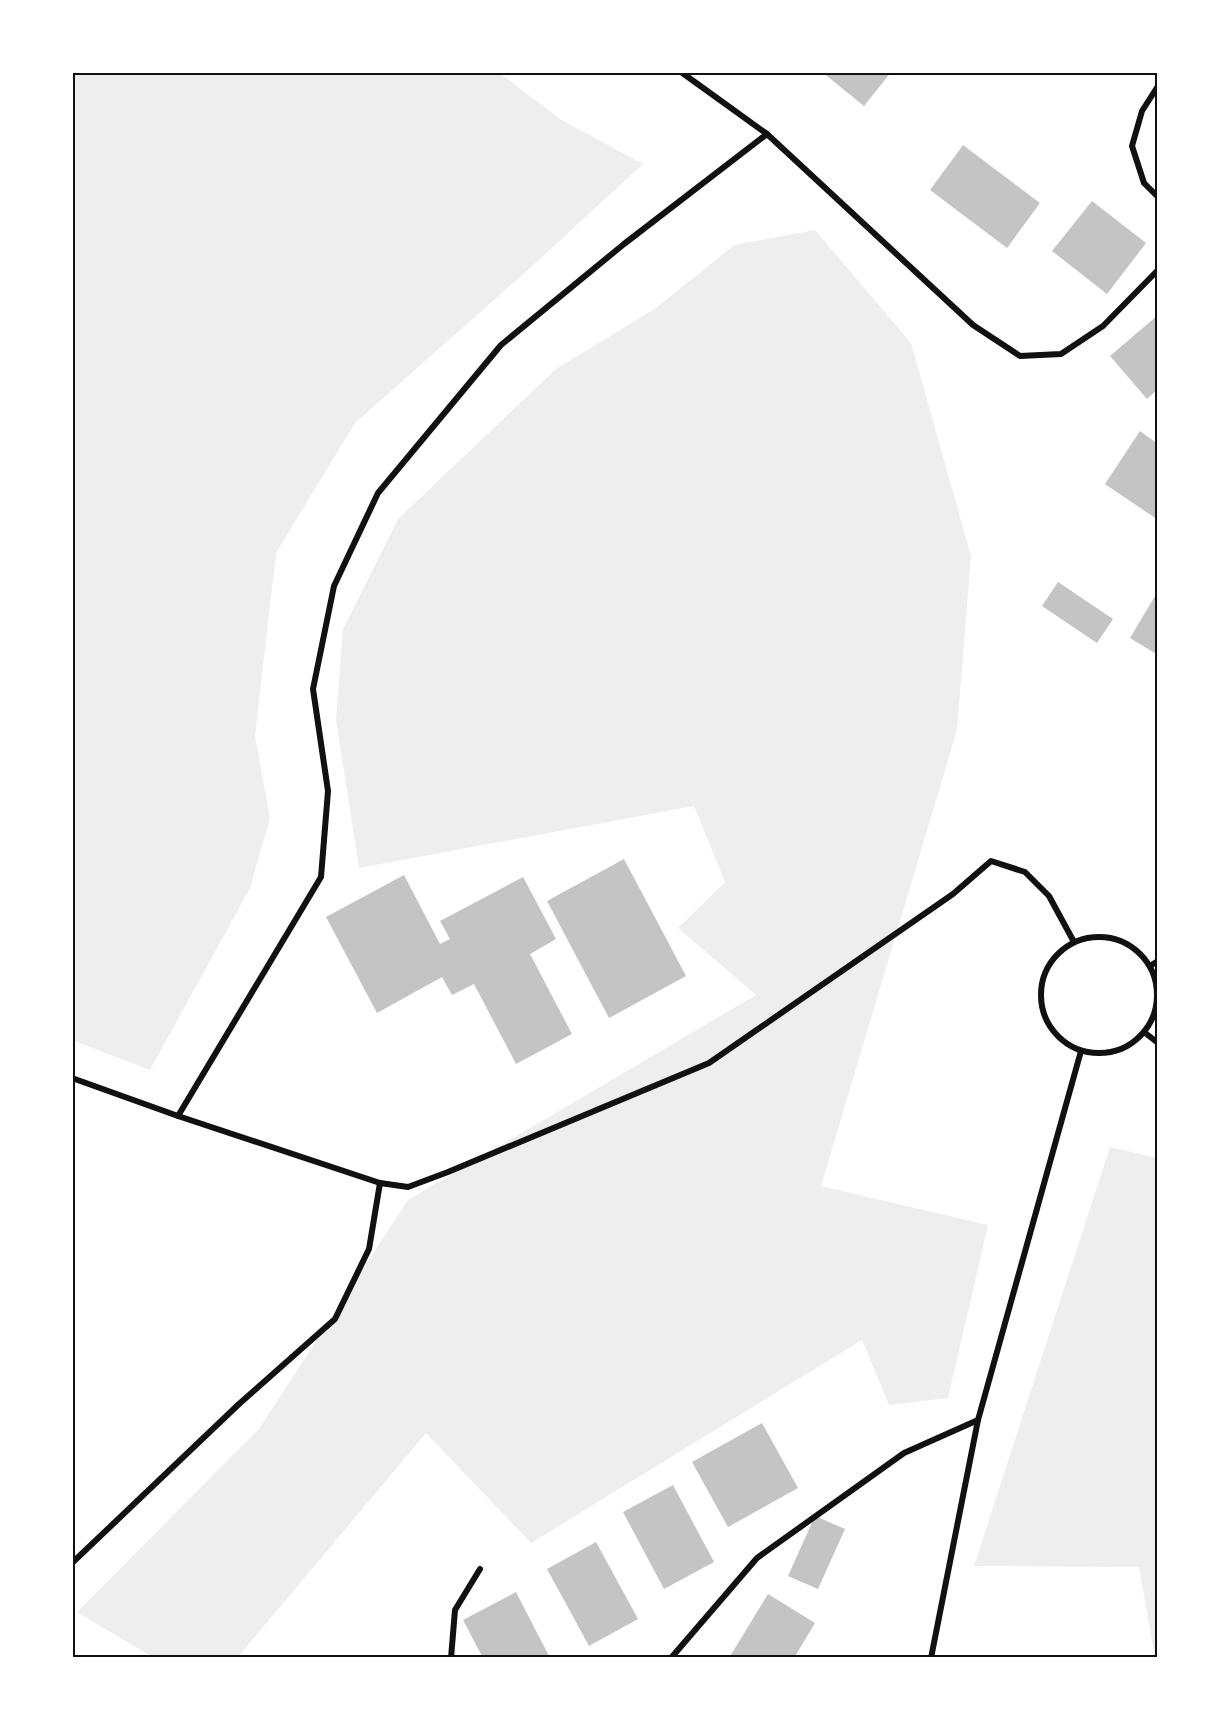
<svg xmlns="http://www.w3.org/2000/svg" width="1230" height="1730" font-family="'PT Sans Narrow',sans-serif">
<style>
.green{fill:#eee}
.building{fill:#c4c4c4}
.lines{fill:none;stroke-linecap:round;stroke-linejoin:round}
.minor{stroke:#111;stroke-width:6}
.neatline{fill:none;stroke:#111;stroke-width:2}
</style>
<rect width="100%" height="100%" fill="#fff"/>
<!-- green -->
<g class="green">
<polygon points="72,72 498,72 560,119 643,164 530,268 355,423 276,553 255,736 270,818 250,888 150,1070 72,1040"/>
<polygon points="815,230 911,343 971,556 957,730 821,1186 988,1225 948,1398 889,1405 862,1340 531,1543 426,1433 237,1658 154,1658 77,1612 259,1429 408,1200 756,995 678,928 725,882 694,806 359,868 336,720 343,629 398,519 556,369 656,308 734,245"/>
<polygon points="1110,1147 1158,1158 1158,1658 1155,1658 1139,1567 974,1566"/>
</g>
<!-- building -->
<g class="building">
<polygon points="822,72 891,72 864,106"/>
<polygon points="963,145 1040,203 1007,248 930,190"/>
<polygon points="1092,201 1146,243 1107,294 1052,251"/>
<polygon points="1158,315 1158,389 1147,399 1110,356"/>
<polygon points="1140,431 1158,444 1158,520 1105,484"/>
<polygon points="1058,582 1113,619 1097,643 1042,606"/>
<polygon points="1158,591 1158,655 1130,638"/>
<polygon points="624,859 686,976 609,1018 547,901"/>
<polygon points="404,875 440,944 450,939 440,921 523,877 556,939 530,954 572,1034 516,1064 474,984 452,995 442,977 377,1013 326,917"/>
<polygon points="762,1423 798,1488 728,1527 692,1462"/>
<polygon points="673,1485 714,1562 664,1589 623,1512"/>
<polygon points="815,1516 845,1529 818,1589 788,1576"/>
<polygon points="596,1542 638,1619 589,1646 547,1569"/>
<polygon points="516,1592 550,1658 483,1658 463,1620"/>
<polygon points="768,1594 815,1623 794,1658 729,1658"/>
</g>
<g class="lines">
<!-- minor -->
<g class="minor">
<polyline points="681,72 767,134 973,325 1020,356 1061,354 1103,326 1158,270"/>
<polyline points="1158,86 1142,111 1132,146 1144,183 1158,197"/>
<circle cx="1099" cy="995" r="58"/>
<polyline points="1150,966 1158,961"/>
<polyline points="1144,1032 1158,1043"/>
<polyline points="72,1078 178,1116 380,1183 408,1187 448,1172 709,1063 953,894 991,861 1025,872 1049,896 1074,942"/>
<polyline points="178,1116 321,877 328,791 313,689 334,586 378,493 501,345 624,244 767,134"/>
<polyline points="72,1563 239,1404 335,1319 369,1249 380,1183"/>
<polyline points="451,1658 455,1610 480,1569"/>
<polyline points="671,1658 757,1558 904,1453 978,1420"/>
<polyline points="931,1658 978,1420 1081,1051"/>
</g>
</g>
<!-- border -->
<rect width="1230" height="1730" fill="none" stroke="#ffffff" stroke-width="147"/>
<rect x="74" y="74" width="1082" height="1582" class="neatline"/>
</svg>
